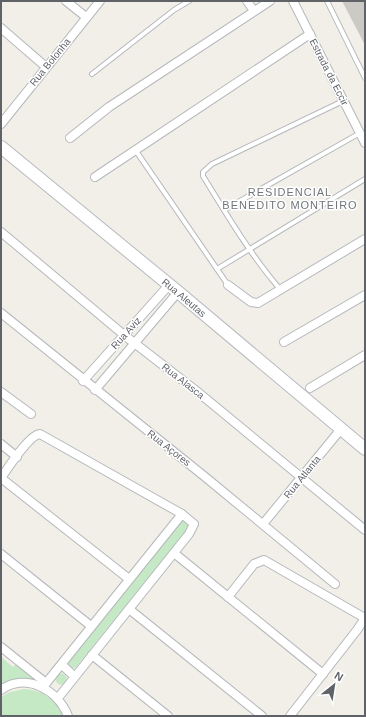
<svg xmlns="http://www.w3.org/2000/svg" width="366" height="717" font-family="Arial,sans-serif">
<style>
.green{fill:#c5e8c5}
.building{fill:#cccac5}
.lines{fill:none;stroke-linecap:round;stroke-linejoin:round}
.lane-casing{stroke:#b5b8bc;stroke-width:6}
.street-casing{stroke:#b5b8bc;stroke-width:10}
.secondary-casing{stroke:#b6babf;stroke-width:14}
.lane{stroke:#fff;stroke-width:4}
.street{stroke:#fff;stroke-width:8}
.secondary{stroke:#fff;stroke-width:12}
.labels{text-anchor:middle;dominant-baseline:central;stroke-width:3;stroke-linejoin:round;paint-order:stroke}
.street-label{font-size:10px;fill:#5f6368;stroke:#fff}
.neighbourhood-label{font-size:11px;letter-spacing:1px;fill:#70757a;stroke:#fff}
</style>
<rect width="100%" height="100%" fill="#f1efe8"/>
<!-- green -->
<g class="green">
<polygon points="182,521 185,521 189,524 189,527 76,667 72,669 68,666 69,661"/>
<polygon points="1,657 13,667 17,663 37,678 35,680 15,680 1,685"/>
<circle cx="61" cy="679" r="5.5"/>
<path d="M24 689C42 690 56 699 63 716H1V697L10 692Z"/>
</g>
<!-- building -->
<polygon class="building" points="342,1 365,1 365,45"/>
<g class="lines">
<!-- lane casing -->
<g class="lane-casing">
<g id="lane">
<polyline points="327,1 365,78"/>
<polyline points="92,74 174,10 189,1"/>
<polyline points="136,151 228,285"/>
<polyline points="224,210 360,133"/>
<polyline points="217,269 365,179"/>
<path d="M279 288C250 254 227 215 203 176V172L212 164 343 101"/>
</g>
</g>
<!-- street casing -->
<g class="street-casing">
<g id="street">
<polyline points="66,1 86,17"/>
<polyline points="247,1 254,11"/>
<polyline points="293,1 365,143"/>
<polyline points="1,28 46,67"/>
<polyline points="1,124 100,1"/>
<polyline points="70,138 109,107 270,1"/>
<polyline points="95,177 310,34"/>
<polyline points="1,232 124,335 199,393 365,530"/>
<polyline points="228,285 251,302 258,303 365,239"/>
<polyline points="1,313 204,476 335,584"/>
<polyline points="284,342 365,295"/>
<polyline points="83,381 169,285"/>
<polyline points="310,388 365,355"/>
<polyline points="95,390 178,292"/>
<polyline points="1,392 31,414"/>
<polyline points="1,444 17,457"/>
<path d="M1 478C8 468 29 435 40 434L182 514 194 524 189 534 58 698"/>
<polyline points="1,478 129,579"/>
<polyline points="263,524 341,429"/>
<polyline points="174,553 323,674"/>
<polyline points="1,554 91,626"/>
<polyline points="228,597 254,564 264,560 363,617 363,621 357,630 290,716"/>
<polyline points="129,609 262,716"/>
<polyline points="1,647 46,683"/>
<polyline points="92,655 168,716"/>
<polyline points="62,665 74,676"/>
<polyline points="43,687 182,514"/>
<path d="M1 690C26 672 58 690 68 716"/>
</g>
</g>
<!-- secondary casing -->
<g class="secondary-casing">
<g id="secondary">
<path id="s1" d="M1 147 178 292 365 449"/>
</g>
</g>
<!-- lane -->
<use href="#lane" class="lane"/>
<!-- street -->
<use href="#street" class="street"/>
<!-- secondary -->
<use href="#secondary" class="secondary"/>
</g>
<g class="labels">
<!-- street labels -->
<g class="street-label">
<text transform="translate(50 62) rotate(-51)">Rua Bolonha</text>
<text transform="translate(329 72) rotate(63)">Estrada da Eccir</text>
<text stroke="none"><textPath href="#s1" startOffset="237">Rua Aleutas</textPath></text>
<text transform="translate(126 333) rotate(-48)">Rua Aviz</text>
<text transform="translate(183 381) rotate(38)">Rua Alasca</text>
<text transform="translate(169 448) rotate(38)">Rua Açores</text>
<text transform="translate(302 477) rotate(-51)">Rua Atlanta</text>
</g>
<!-- neighbourhood labels -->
<g class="neighbourhood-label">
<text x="290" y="192">RESIDENCIAL<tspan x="290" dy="13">BENEDITO MONTEIRO</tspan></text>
</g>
</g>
<!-- border -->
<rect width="366" height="717" fill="none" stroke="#5f6368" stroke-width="4"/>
<!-- north arrow -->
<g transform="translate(334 685) rotate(30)" stroke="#ffffff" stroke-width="3" paint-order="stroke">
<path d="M0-3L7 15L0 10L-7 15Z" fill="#5f6368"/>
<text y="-6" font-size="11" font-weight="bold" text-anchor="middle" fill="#5f6368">N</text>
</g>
</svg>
